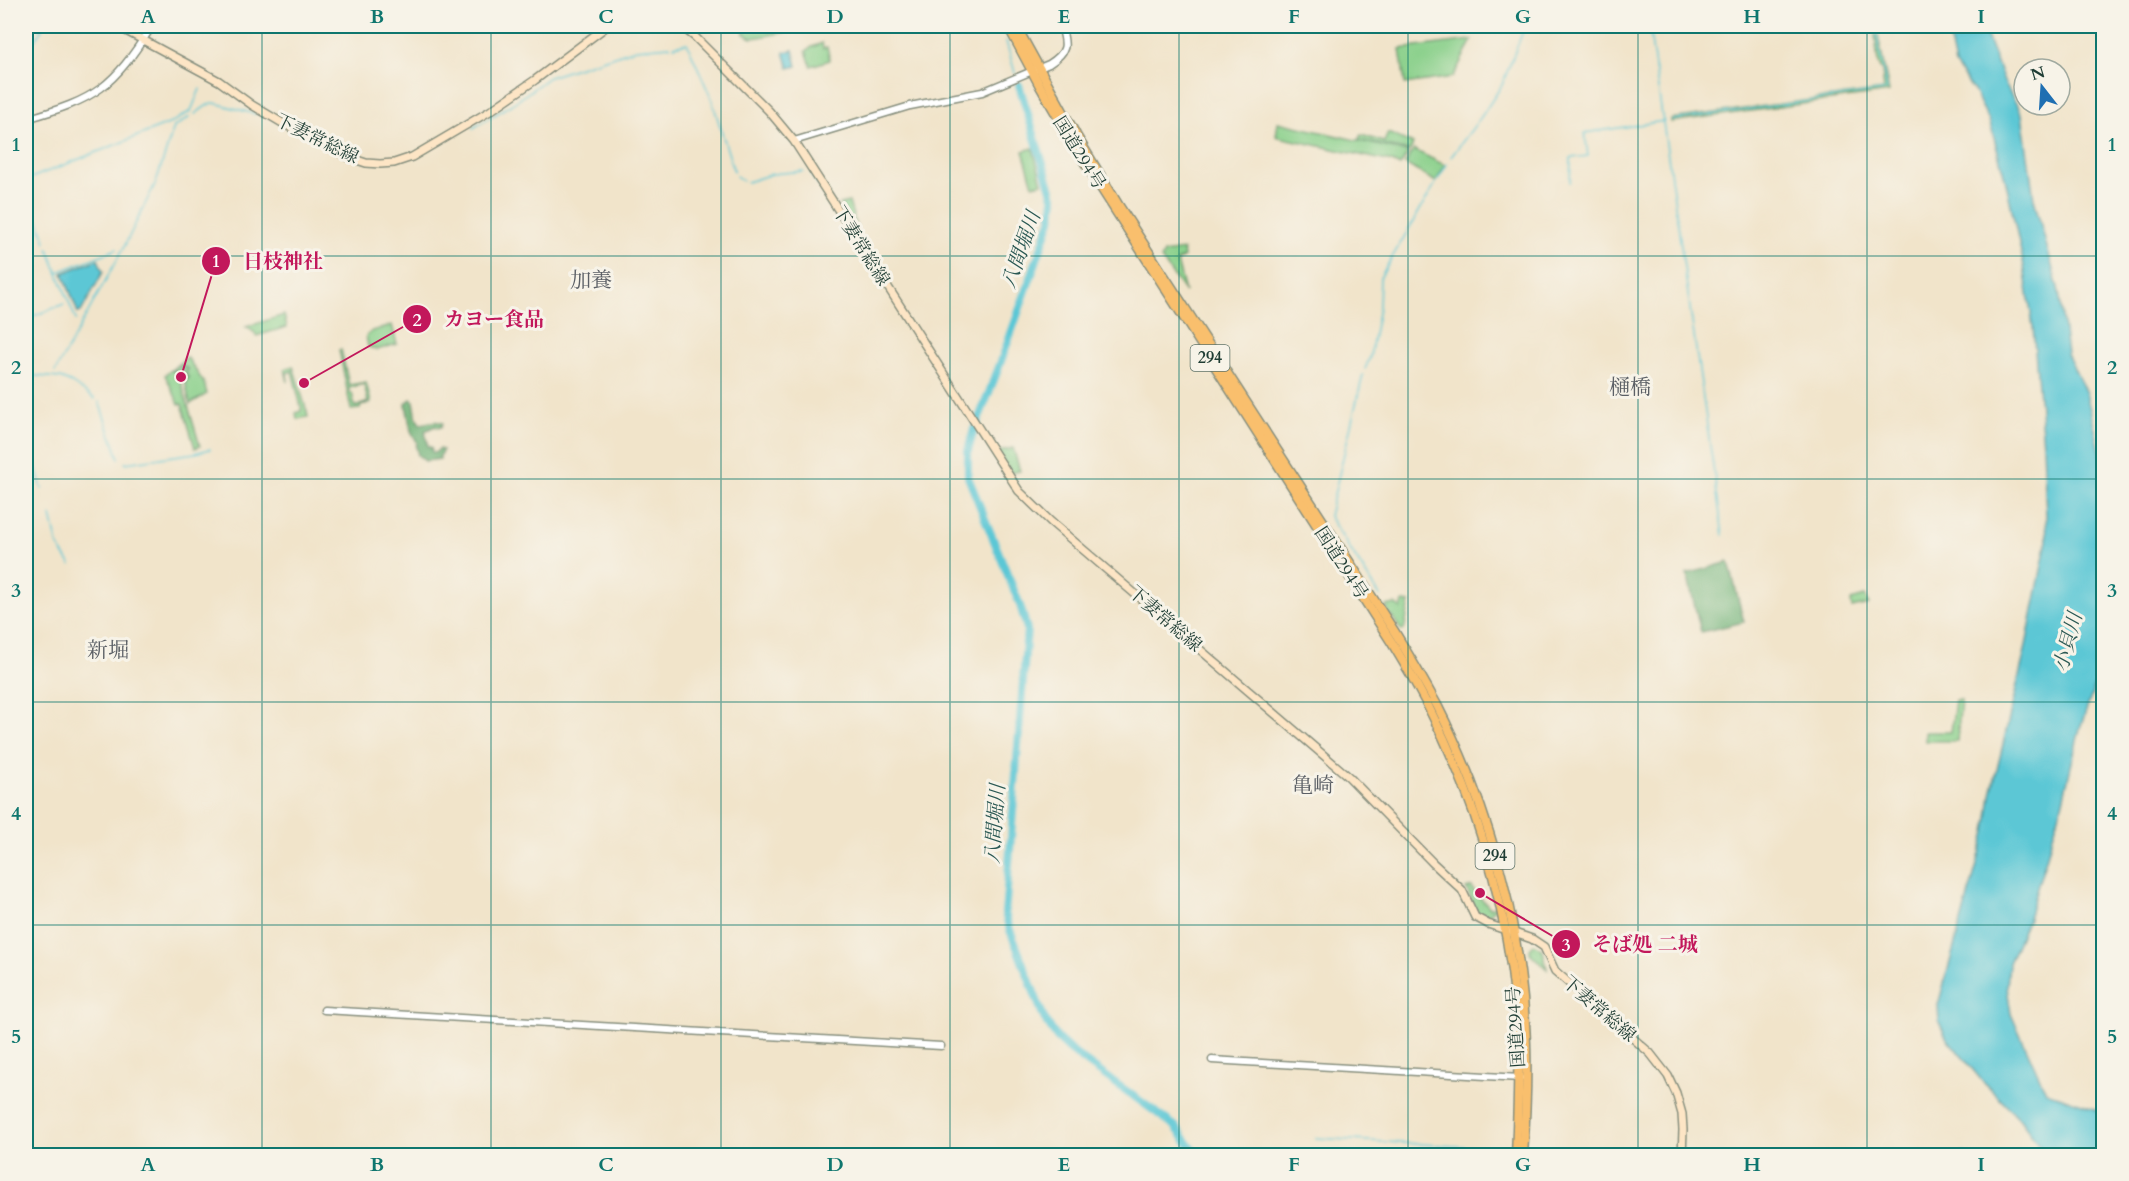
<svg xmlns="http://www.w3.org/2000/svg" width="2129" height="1181" font-family="Cardo,'Noto Serif JP',serif">
<style>
.green{fill:#8ad08b;stroke:#548660;stroke-width:1.5;fill-rule:evenodd}
.forest{fill:#6fb277;stroke:#477856;stroke-width:1.5}
.water{fill:#5cc7d5;stroke:#3e8284;stroke-width:1.5}
.lines{fill:none;stroke-linecap:round;stroke-linejoin:round}
.stream{stroke:#5cc7d5;stroke-width:1.5}
.river{stroke:#5cc7d5;stroke-width:8}
.tertiary-casing{stroke:#88907f;stroke-width:9}
.secondary-casing{stroke:#88907f;stroke-width:10}
.trunk-casing{stroke:#88907f;stroke-width:11}
.tertiary{stroke:#fff;stroke-width:6}
.secondary{stroke:#fde5c5;stroke-width:7}
.trunk{stroke:#f9bf6d;stroke-width:8}
.grid{fill:none;stroke:#0f766e;stroke-width:1.5;stroke-opacity:0.55}
.labels{text-anchor:middle;dominant-baseline:central;stroke-width:6;stroke-linejoin:round;paint-order:stroke}
.shield{fill:#f7f3e8;stroke:#60746a;stroke-width:1.5}
.shield-label{font-size:16px;font-weight:bold;fill:#1f3d34}
.street-label{font-size:18px;fill:#1f3d34;stroke:#f7f3e8}
.water-label{font-size:20px;font-style:italic;fill:#2b5954;stroke:#f7f3e8}
.quarter-label{font-size:21px;fill:#5c6066;stroke:#f7f3e8}
.leader{fill:none;stroke:#c2185b;stroke-width:2}
.callout-dot{fill:#c2185b;stroke:#f7f3e8;stroke-width:2}
.mark-label{font-size:18px;text-anchor:middle;font-weight:bold;fill:#fff}
.callout-label{font-size:20px;text-anchor:middle;font-weight:bold;fill:#c2185b;stroke:#f7f3e8;stroke-width:6;stroke-linejoin:round;paint-order:stroke}
.neatline{fill:none;stroke:#0f766e;stroke-width:2}
.grid-label{font-size:20px;text-anchor:middle;font-weight:bold;fill:#0f766e}
</style>
<rect width="100%" height="100%" fill="#f7f3e8"/>
<filter id="ink" filterUnits="userSpaceOnUse"><feTurbulence type="fractalNoise" baseFrequency=".0167" numOctaves="2"/><feDisplacementMap in="SourceGraphic" scale="12" xChannelSelector="R" yChannelSelector="G"/><feConvolveMatrix kernelMatrix="1 2 1 2 8 2 1 2 1" color-interpolation-filters="sRGB"/></filter>
<filter id="wash" filterUnits="userSpaceOnUse"><feTurbulence type="fractalNoise" baseFrequency=".008" numOctaves="4" result="noise"/><feDisplacementMap in="SourceGraphic" scale="24" xChannelSelector="R" yChannelSelector="G"/><feGaussianBlur stdDeviation="1.35" result="paint"/><feColorMatrix in="noise" values="0 0 0 0 0 0 0 0 0 0 0 0 0 0 0 0 0 1.4 0 .05"/><feComposite in="paint" operator="in"/></filter>
<g filter="url(#wash)">
<rect width="100%" height="100%" fill="#f1e4ca"/>
<!-- green -->
<g class="green">
<polygon points="744,26 798,26 794,26 795,30 760,37 752,38 744,34"/>
<polygon points="1875,35 1878,35 1889,92 1671,122 1671,119 1884,90 1882,71 1878,64"/>
<polygon points="1472,40 1453,77 1405,84 1400,49"/>
<polygon points="822,43 823,48 827,47 830,60 811,66 806,51 812,47"/>
<polygon points="1278,122 1407,152 1408,153 1400,166 1392,162 1279,137 1276,136"/>
<polygon points="1388,133 1413,144 1410,151 1358,140 1361,135 1384,142"/>
<polygon points="1033,148 1042,183 1033,185 1023,151"/>
<polygon points="1414,150 1445,165 1436,182 1405,164"/>
<polygon points="849,202 858,232 840,204"/>
<polygon points="1183,250 1184,257 1177,261 1185,292 1161,259 1164,253"/>
<polygon points="284,315 287,327 256,336 254,332 246,327"/>
<polygon points="392,325 397,344 377,350 368,347 366,336 372,331"/>
<path d="M341 349 349 385 366 382 371 402 361 406 360 409 351 410 339 350ZM364 384 368 402 355 407 352 393H350L349 388Z"/>
<polygon points="187,357 204,383 207,394 190,404 185,381 189,378 186,374 188,369 182,365 177,365 178,372 200,446 195,448 182,404 179,404 165,375"/>
<polygon points="293,366 307,412 308,417 297,419 296,413 301,411 301,407 292,371 287,373 288,382 285,369"/>
<polygon points="1013,448 1020,471 1011,473 997,452"/>
<polygon points="1865,596 1869,604 1852,608 1851,600"/>
<polygon points="1403,602 1410,603 1404,630 1402,631 1388,612 1386,606 1395,604 1401,609"/>
<polygon points="1955,700 1961,700 1957,741 1925,741 1925,732 1951,732"/>
<path d="M1472 887C1476 899 1484 898 1490 908L1494 906 1496 908 1485 918C1472 912 1473 899 1466 889Z"/>
<polygon points="1534,944 1543,950 1547,969 1530,953 1530,948"/>
</g>
<!-- forest -->
<g class="forest">
<polygon points="177,365 182,365 188,369 186,374 189,378 187,380 183,381 178,372 172,371"/>
<path d="M411 399 414 401 417 419 420 424C427 423 437 419 443 423L441 427 438 428 435 426 425 431 428 447H431L432 452 435 453 439 449 443 450 440 455V459L425 461 418 455 416 447 417 442 411 431 406 405V403Z"/>
<polygon points="1729,562 1744,622 1701,632 1687,574"/>
</g>
<!-- water -->
<g class="water">
<polygon points="1947,26 1983,26 2006,86 2022,114 2034,199 2059,292 2067,354 2086,393 2104,466 2103,663 2080,728 2061,809 2027,921 2009,963 2007,987 2011,1014 2046,1092 2094,1108 2103,1117 2103,1155 2046,1155 2019,1118 1983,1082 1946,1037 1939,1022 1938,1005 1986,832 1991,795 2025,651 2047,540 2043,445 2033,327 2024,266 2006,182 1990,123 1974,91 1955,65"/>
<polygon points="793,50 797,66 789,68 784,52"/>
<polygon points="98,259 103,272 81,312 78,313 63,273"/>
</g>
<g class="lines">
<!-- stream -->
<g class="stream">
<polyline points="1026,26 1028,30 1027,31"/>
<polyline points="1649,26 1723,535"/>
<polyline points="1876,30 1876,28"/>
<polyline points="1006,41 1015,73"/>
<polyline points="674,46 687,43 712,100 734,172"/>
<polyline points="26,52 42,30 34,26"/>
<path d="M195 114C200 111 206 105 212 103 216 102 248 113 256 114"/>
<path d="M1672 120 1887 90C1884 72 1879 54 1877 35"/>
<polyline points="473,128 517,101 549,77 636,49 670,46"/>
<polyline points="1451,157 1481,117 1502,85 1525,26"/>
<polyline points="811,174 818,185"/>
<polyline points="736,176 743,181"/>
<polyline points="26,180 171,123 191,111 200,89"/>
<polyline points="747,182 772,174 803,171"/>
<polyline points="1570,182 1571,158 1588,156 1585,133 1664,121"/>
<polyline points="26,188 46,242"/>
<polyline points="48,248 76,320"/>
<polyline points="58,272 117,249"/>
<polyline points="26,319 64,304"/>
<polyline points="1365,369 1370,357 1379,307 1380,278 1447,164"/>
<polyline points="55,372 124,247 156,182 174,127 190,117"/>
<polyline points="26,375 60,378 72,383 95,399"/>
<polyline points="1363,375 1329,516 1380,596"/>
<polyline points="99,402 119,458"/>
<polyline points="26,432 42,489"/>
<polyline points="125,463 195,453 210,449"/>
<polyline points="51,516 58,546 71,565"/>
<polyline points="1316,1138 1507,1149"/>
<polyline points="1532,1151 1618,1156"/>
<polyline points="1948,1156 1964,1153 1970,1156"/>
</g>
<!-- river -->
<g class="river">
<polyline points="977,423 999,367 1051,220 1054,200 1019,85"/>
<polyline points="974,429 968,451 968,477 1020,605 1027,629 1006,903 1005,913 1010,930 1044,1018 1057,1038 1071,1051 1175,1126 1198,1156"/>
</g>
</g>
</g>
<g filter="url(#ink)">
<g class="lines">
<!-- tertiary casing -->
<g class="tertiary-casing">
<g id="tertiary">
<path d="M26 119C97 99 112 88 152 26"/>
<path d="M794 141 910 106 982 92 1049 64C1068 52 1067 45 1061 26"/>
<polyline points="324,1010 941,1046"/>
<polyline points="1212,1060 1520,1078"/>
</g>
</g>
<!-- secondary casing -->
<g class="secondary-casing">
<g id="secondary">
<polyline points="117,26 219,81 252,105 284,124 348,157 366,163 380,164 394,163 412,157 490,111 535,80 607,26"/>
<polyline points="681,26 695,37 769,111 794,141 1019,491 1051,522 1349,777 1433,863 1462,890 1475,917 1488,924 1532,939 1544,947 1555,971 1650,1053 1668,1076 1676,1093 1682,1114 1683,1130 1682,1156"/>
</g>
</g>
<!-- trunk casing -->
<g class="trunk-casing">
<g id="trunk">
<path d="M1008 26 1040 86 1080 155 1392 643C1461 753 1503 876 1516 1005 1520 1055 1518 1106 1516 1156"/>
<path d="M1016 26 1076 135 1119 206 1396 634C1410 657 1424 681 1437 705 1487 803 1518 914 1525 1023 1528 1067 1526 1112 1523 1156"/>
</g>
</g>
<!-- tertiary -->
<use href="#tertiary" class="tertiary"/>
<!-- secondary -->
<use href="#secondary" class="secondary"/>
<!-- trunk -->
<use href="#trunk" class="trunk"/>
</g>
</g>
<!-- grid -->
<path class="grid" d="M262 26V1156M491 26V1156M721 26V1156M950 26V1156M1179 26V1156M1408 26V1156M1638 26V1156M1867 26V1156M26 256H2104M26 479H2104M26 702H2104M26 925H2104"/>
<g class="labels">
<!-- shield labels -->
<g class="shield">
<rect x="1190.5" y="345" width="39" height="26" rx="4.5"/>
<rect x="1475.5" y="843" width="39" height="26" rx="4.5"/>
</g>
<g class="shield-label">
<text x="1210" y="358">294</text>
<text x="1495" y="856">294</text>
</g>
<!-- street labels -->
<g class="street-label">
<text transform="translate(317 139) rotate(26)">下妻常総線</text>
<text transform="translate(1079 153) rotate(58)">国道294号</text>
<text transform="translate(861 246) rotate(58)">下妻常総線</text>
<text transform="translate(1341 563) rotate(57)">国道294号</text>
<text transform="translate(1165 619) rotate(41)">下妻常総線</text>
<text transform="translate(1599 1009) rotate(41)">下妻常総線</text>
<text transform="translate(1516 1027) rotate(-94)">国道294号</text>
</g>
<!-- water labels -->
<g class="water-label">
<text transform="translate(1021 250) rotate(-71)">八間堀川</text>
<text transform="translate(2068 642) rotate(-75)">小貝川</text>
<text transform="translate(995 824) rotate(-86)">八間堀川</text>
</g>
<!-- quarter labels -->
<g class="quarter-label">
<text x="591" y="280">加養</text>
<text x="1630" y="387">樋橋</text>
<text x="108" y="650">新堀</text>
<text x="1313" y="785">亀崎</text>
</g>
</g>
<!-- callouts -->
<path class="leader" d="M181 377L216 261M304 383L417 319M1480 893L1566 944"/>
<g class="callout-dot">
<circle cx="181" cy="377" r="6"/>
<circle cx="304" cy="383" r="6"/>
<circle cx="1480" cy="893" r="6"/>
<circle cx="216" cy="261" r="15"/>
<circle cx="417" cy="319" r="15"/>
<circle cx="1566" cy="944" r="15"/>
</g>
<g class="mark-label">
<text x="216" y="267">1</text>
<text x="417" y="326">2</text>
<text x="1566" y="951">3</text>
</g>
<g class="callout-label">
<text x="283" y="268">日枝神社</text>
<text x="494" y="326">カヨー食品</text>
<text x="1645" y="951">そば処 二城</text>
</g>
<!-- margin -->
<rect width="2129" height="1181" fill="none" stroke="#f7f3e8" stroke-width="66"/>
<!-- north arrow -->
<g transform="translate(2042 87) rotate(343)"><circle r="28" fill="#f7f3e8" stroke="#a1aaa0" stroke-width="1.5"/>
<path d="M0-4.5L10 22L0 15L-10 22Z" fill="#1f6fb2"/>
<text y="-9" font-size="16" font-weight="bold" text-anchor="middle" fill="#1f3d34">N</text>
</g>
<rect x="33" y="33" width="2063" height="1115" class="neatline"/>
<g class="grid-label">
<text x="148" y="23">A</text>
<text x="377" y="23">B</text>
<text x="606" y="23">C</text>
<text x="835" y="23">D</text>
<text x="1064" y="23">E</text>
<text x="1294" y="23">F</text>
<text x="1523" y="23">G</text>
<text x="1752" y="23">H</text>
<text x="1981" y="23">I</text>
<text x="16" y="151">1</text>
<text x="2112" y="151">1</text>
<text x="16" y="374">2</text>
<text x="2112" y="374">2</text>
<text x="16" y="597">3</text>
<text x="2112" y="597">3</text>
<text x="16" y="820">4</text>
<text x="2112" y="820">4</text>
<text x="16" y="1043">5</text>
<text x="2112" y="1043">5</text>
<text x="148" y="1171">A</text>
<text x="377" y="1171">B</text>
<text x="606" y="1171">C</text>
<text x="835" y="1171">D</text>
<text x="1064" y="1171">E</text>
<text x="1294" y="1171">F</text>
<text x="1523" y="1171">G</text>
<text x="1752" y="1171">H</text>
<text x="1981" y="1171">I</text>
</g>
</svg>
